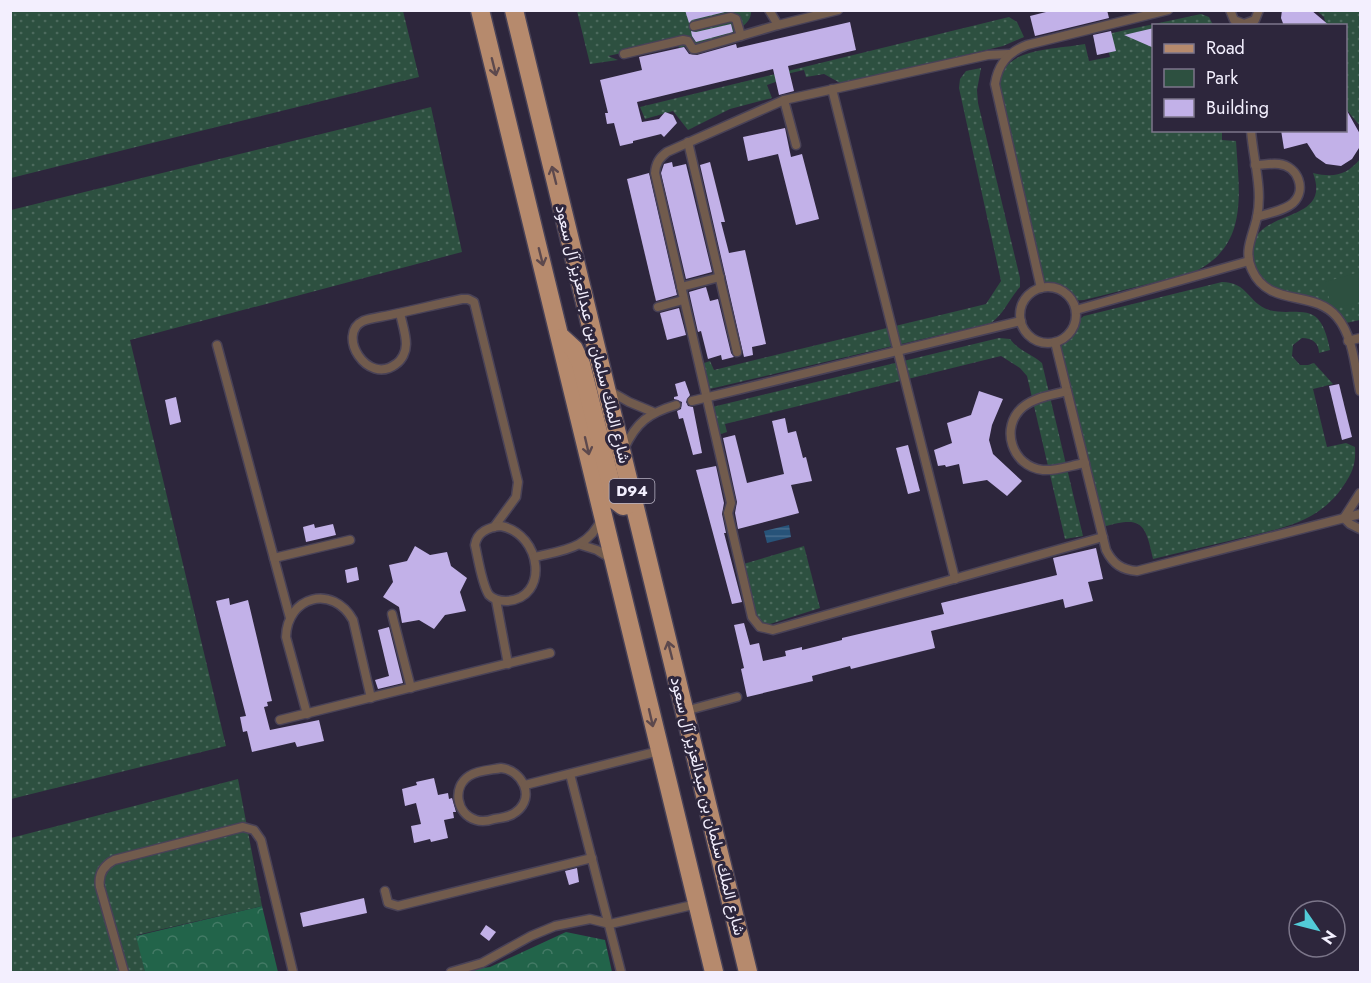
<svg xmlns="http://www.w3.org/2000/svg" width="1371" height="983" font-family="Jost,Vazirmatn,sans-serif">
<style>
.green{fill:url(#green-dots)}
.forest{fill:url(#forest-crowns)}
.pitch{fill:#2d5040}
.water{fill:url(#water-rules)}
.building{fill:#c2b1e8}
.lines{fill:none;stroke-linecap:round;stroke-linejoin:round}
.lane-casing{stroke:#494257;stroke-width:11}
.primary-casing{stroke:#494257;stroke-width:21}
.lane{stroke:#715b4d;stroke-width:8}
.primary{stroke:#b68a6d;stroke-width:18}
.oneway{stroke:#5d494d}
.labels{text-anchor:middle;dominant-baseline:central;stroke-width:6;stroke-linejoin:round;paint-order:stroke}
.shield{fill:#2d263c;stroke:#b8b3c4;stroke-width:1.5}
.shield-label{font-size:15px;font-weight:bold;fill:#f3effe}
.street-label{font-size:16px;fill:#f3effe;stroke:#2d263c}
</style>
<defs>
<pattern id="green-dots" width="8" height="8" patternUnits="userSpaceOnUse" patternTransform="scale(1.5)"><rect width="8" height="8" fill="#2d5040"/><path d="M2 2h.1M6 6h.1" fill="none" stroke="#4c6a5d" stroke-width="1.8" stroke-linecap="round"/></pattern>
<pattern id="forest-crowns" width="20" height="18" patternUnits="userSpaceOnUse" patternTransform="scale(1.5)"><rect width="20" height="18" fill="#22644a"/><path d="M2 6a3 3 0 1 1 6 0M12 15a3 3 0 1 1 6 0" fill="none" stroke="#437a65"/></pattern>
<pattern id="water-rules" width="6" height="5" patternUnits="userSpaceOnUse" patternTransform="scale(1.5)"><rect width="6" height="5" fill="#275379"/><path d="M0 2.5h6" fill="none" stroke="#476c8d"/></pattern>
</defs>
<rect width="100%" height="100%" fill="#2d263c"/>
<!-- green -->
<g class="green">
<path d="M751 10C754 35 697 43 679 48L677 41 608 56 618 60 590 64 577 11Z"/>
<polygon points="10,11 403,11 419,77 11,178"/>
<polygon points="1317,11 1360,11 1360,126 1346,109 1346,26 1326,25 1324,17"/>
<path d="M1201 14 1209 17 1213 25 1154 26V130L1222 131V140L1236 141C1239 193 1250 247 1192 273L1084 300 1068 301C1064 291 1056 287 1045 286L1037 274 995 108C993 46 1038 52 1085 44L1089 61 1110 57 1106 41 1112 33Z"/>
<polygon points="1009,17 1017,22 1024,37 1003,46 842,84 824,74 806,77 804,70 782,75 784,79 767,85 772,98 730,109 688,130 673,111 645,119 640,107"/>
<path d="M981 68 977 90 978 103 1020 278V287C1009 299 1004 314 991 323L701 391 695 366 710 361 714 370 986 304 1001 281 959 88 960 79 966 71Z"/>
<polygon points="431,107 462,252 130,340 226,746 11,799 11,210"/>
<path d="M1360 159V320L1346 323 1331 309 1289 297 1255 276C1254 268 1251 260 1251 252 1254 206 1333 226 1313 173 1334 178 1347 175 1360 159Z"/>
<path d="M1222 282C1248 282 1248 303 1269 310 1284 315 1307 307 1318 319 1325 327 1328 340 1330 350L1319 353C1319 343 1312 338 1302 338L1293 345 1292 356 1300 365H1308L1314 363 1333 384 1313 389 1327 447 1346 443 1355 447C1356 463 1353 472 1344 485 1318 525 1276 529 1233 540 1206 546 1179 553 1153 559 1145 521 1141 516 1102 527L1060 348 1072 333 1076 322 1084 316Z"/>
<path d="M999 338 1010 339C1019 351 1032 354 1042 363L1083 536 1065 539 1027 376 1020 368 1001 356 725 424 727 432 712 437 704 409Z"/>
<polygon points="804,546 820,608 767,625 760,624 750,616 740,565"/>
<polygon points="238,779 262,906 137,935 145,972 11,972 11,838"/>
</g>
<!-- forest -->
<g class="forest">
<polygon points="262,906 278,972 145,972 136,936"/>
<polygon points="566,932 605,940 612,972 455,972 490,967"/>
</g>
<!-- pitch -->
<polygon class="pitch" points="1360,272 1360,302 1332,309 1325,282"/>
<!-- water -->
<polygon class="water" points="789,525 791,537 767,543 764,531"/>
<!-- building -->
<g class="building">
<polygon points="685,10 728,10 729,11 692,20 689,23"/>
<polygon points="1054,10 1107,10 1109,18 1035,36 1030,16"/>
<polygon points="1282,10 1311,10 1330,26 1284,26 1281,18"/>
<polygon points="850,22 856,50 788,66 794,91 779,95 773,69 637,102 642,122 659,119 665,112 673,115 677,123 664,137 661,134 633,141 633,143 620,146 614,123 607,124 605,113 608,113 600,80 642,70 639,57 684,47 689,54 697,55 736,44 737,48"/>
<polygon points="731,24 733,32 696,42 692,36 691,31 696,32"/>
<polygon points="1154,28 1154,48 1124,35"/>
<polygon points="1111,31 1116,51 1097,55 1093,35"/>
<polygon points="1346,109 1360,134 1359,148 1352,159 1341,166 1326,164 1316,157 1307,143 1284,149 1281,130 1346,130"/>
<polygon points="785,128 791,157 802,154 819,219 796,225 778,154 748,161 743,137"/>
<polygon points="672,162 673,167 686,164 712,272 686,279 661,173 664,164"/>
<polygon points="710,162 725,222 721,222 729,253 745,250 766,344 752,347 753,355 744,357 700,165"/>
<polygon points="649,173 677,295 656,301 627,179"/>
<polygon points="706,287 710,301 718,299 731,353 734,357 722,360 721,355 708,359 701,331 698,332 689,292"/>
<polygon points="679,308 686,335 667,340 660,313"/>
<polygon points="685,381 690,395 686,402 688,406 693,407 702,453 693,455 683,418 679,419 677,411 681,409 682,402 674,399 674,397 678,396 675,384"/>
<polygon points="1339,384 1352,437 1342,440 1329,386"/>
<polygon points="979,391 1003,399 992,425 989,440 993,454 1022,481 1007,496 987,480 963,484 959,464 946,467 945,465 938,466 934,450 952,443 947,423 971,415"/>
<polygon points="176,397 181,422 170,425 165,400"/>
<polygon points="785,418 788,433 796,431 803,458 806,457 812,481 791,485 799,513 738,529 735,513 737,502 723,438 735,435 747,483 784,474 772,421"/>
<polygon points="908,445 920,491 908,494 896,448"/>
<polygon points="716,466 724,503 722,514 726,533 724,533 742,602 732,604 696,470"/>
<polygon points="314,524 315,528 333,524 336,535 306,542 303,527"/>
<polygon points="415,546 430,555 447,552 451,566 467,578 460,592 466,611 445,615 434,629 419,620 402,623 399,607 383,597 393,582 389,565 407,561"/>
<polygon points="1096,548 1103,579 1088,582 1093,601 1065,608 1063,599 931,631 935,648 851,669 850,666 812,676 813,681 747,697 741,669 744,668 734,625 744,623 750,645 759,643 763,661 786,656 785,651 802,647 802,650 842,640 842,638 944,614 941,603 1057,575 1053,558"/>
<polygon points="357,567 359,580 347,583 345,570"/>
<polygon points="229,598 230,605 248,600 272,701 267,702 268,706 264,707 270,730 319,720 324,741 297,747 295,742 252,752 247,731 243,732 240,717 246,716 216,601"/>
<polygon points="389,627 403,683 378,689 375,680 389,676 378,630"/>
<polygon points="434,778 438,795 448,793 449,799 452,798 456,812 453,812 454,818 444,820 448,838 431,842 430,839 414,843 411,826 421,824 416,803 405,806 402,789 417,785 416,782"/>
<polygon points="577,868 579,882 569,885 565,871"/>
<polygon points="364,898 367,913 303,927 300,913"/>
<polygon points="486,925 496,932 489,941 480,934"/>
</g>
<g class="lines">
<!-- lane casing -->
<g class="lane-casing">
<g id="lane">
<polyline points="769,10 778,25"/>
<polyline points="1230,10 1234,20 1244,24 1255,20 1259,10"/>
<polyline points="694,26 731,17 736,19 741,36"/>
<polyline points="624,54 683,40 688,41 693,49 696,49 778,25 838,10"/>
<path d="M1009 54 988 55 784 100 667 152C659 158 656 163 655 173L731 503 728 513 752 617 760 627 773 630 1103 537"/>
<polyline points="832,89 955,579"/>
<polyline points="784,100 796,145"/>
<path d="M1251 130C1253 159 1263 189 1257 217 1253 236 1243 251 1252 270 1269 308 1314 289 1337 317 1353 336 1355 367 1360 391"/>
<polyline points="688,142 737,352"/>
<path d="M1255 165C1263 165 1271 163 1279 164 1298 166 1307 190 1293 203 1284 211 1268 213 1257 217"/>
<polyline points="681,287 720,277"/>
<circle cx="1048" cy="315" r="28"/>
<path d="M1041 288 995 84C998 64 1008 52 1027 45L1168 10"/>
<polyline points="658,307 683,300"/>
<polyline points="1076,310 1249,261"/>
<path d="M400 313C402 323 406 334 406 344 406 352 402 360 396 364 367 386 336 334 363 321 371 318 381 317 390 315 414 310 438 304 462 299H468L474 302 518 482 516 497 494 527"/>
<polyline points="1348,341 1360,338"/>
<path d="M1055 342 1106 550C1113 564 1122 570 1137 571L1360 514"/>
<polyline points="217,345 290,618"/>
<polyline points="608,390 629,402 653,412"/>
<path d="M1067 391C1053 395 1035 397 1023 407 999 427 1012 467 1043 470 1057 471 1072 465 1085 463"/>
<polyline points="692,401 1021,321"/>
<path d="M624 449C636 422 649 413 676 405"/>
<polyline points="1360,493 1344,518 1350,524 1360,529"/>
<path d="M501 526C542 534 550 599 506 601 499 601 494 600 489 595 482 585 478 558 475 545 477 532 489 527 501 526Z"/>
<polyline points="581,545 597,550 610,558"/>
<path d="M535 557C564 550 588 549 602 518"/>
<polyline points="274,558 350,540"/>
<polyline points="496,600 508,664"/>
<polyline points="392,614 411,688"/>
<polyline points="685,711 737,697"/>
<path d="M307 714 286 637C287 596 333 584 353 620L371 698"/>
<polyline points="280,720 550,653"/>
<path d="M501 768C522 770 536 797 516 812 510 817 502 818 494 819 488 821 482 822 476 820 456 814 452 787 469 776 478 770 491 770 501 768Z"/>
<polyline points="570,774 621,972"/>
<polyline points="525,785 659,751"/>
<polyline points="385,891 388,903 398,906 592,858"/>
<path d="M124 972 100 887C98 875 103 866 114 860L243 827 254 830 261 840 293 972"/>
<polyline points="451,972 482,963 531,936 555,926 590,919 610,924 697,904"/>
</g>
</g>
<!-- primary casing -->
<g class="primary-casing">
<g id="primary">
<polyline points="480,10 714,972"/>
<polyline points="514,10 748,972"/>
<polyline points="562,338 574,349 581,364 615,500 623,506 628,505 633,497"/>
</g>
</g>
<!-- lane -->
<use href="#lane" class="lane"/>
<!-- primary -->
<use href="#primary" class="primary"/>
</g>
<!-- one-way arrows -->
<defs><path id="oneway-shaft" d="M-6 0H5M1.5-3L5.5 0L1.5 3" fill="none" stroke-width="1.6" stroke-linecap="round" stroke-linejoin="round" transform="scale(1.5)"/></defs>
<g class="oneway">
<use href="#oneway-shaft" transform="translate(494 67) rotate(76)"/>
<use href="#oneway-shaft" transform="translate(554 175) rotate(-104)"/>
<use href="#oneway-shaft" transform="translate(541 257) rotate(76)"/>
<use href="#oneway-shaft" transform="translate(587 446) rotate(77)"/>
<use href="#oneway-shaft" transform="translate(670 650) rotate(-104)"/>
<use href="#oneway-shaft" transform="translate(651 718) rotate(77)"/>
</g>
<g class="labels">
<!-- shield labels -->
<rect class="shield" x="609.5" y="479" width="45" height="24" rx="4.5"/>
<g class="shield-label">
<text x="632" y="491">D94</text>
</g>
<!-- street labels -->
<g class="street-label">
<text transform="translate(593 334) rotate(76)">شارع الملك سلمان بن عبدالعزيز آل سعود</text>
<text transform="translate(708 806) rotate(76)">شارع الملك سلمان بن عبدالعزيز آل سعود</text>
</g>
</g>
<!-- border -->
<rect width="1371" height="983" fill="none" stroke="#f3effe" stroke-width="24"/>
<!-- legend -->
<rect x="1152" y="24" width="195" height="108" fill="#2d263c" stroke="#7c768a" stroke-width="1.5"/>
<rect x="1164" y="44" width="30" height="9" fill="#b68a6d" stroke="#7c768a" stroke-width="1.5"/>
<text x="1206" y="54" font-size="18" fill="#f3effe">Road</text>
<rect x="1164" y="69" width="30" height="18" fill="#2d5040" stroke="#7c768a" stroke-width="1.5"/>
<text x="1206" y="84" font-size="18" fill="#f3effe">Park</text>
<rect x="1164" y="99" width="30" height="18" fill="#c2b1e8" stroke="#7c768a" stroke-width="1.5"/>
<text x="1206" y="114" font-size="18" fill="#f3effe">Building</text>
<!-- north arrow -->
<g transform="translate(1317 929) rotate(125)"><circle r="28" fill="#2d263c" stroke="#7c768a" stroke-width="1.5"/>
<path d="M0-4.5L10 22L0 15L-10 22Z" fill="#52cbd7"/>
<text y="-9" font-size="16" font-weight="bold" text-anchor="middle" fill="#f3effe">N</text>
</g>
</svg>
